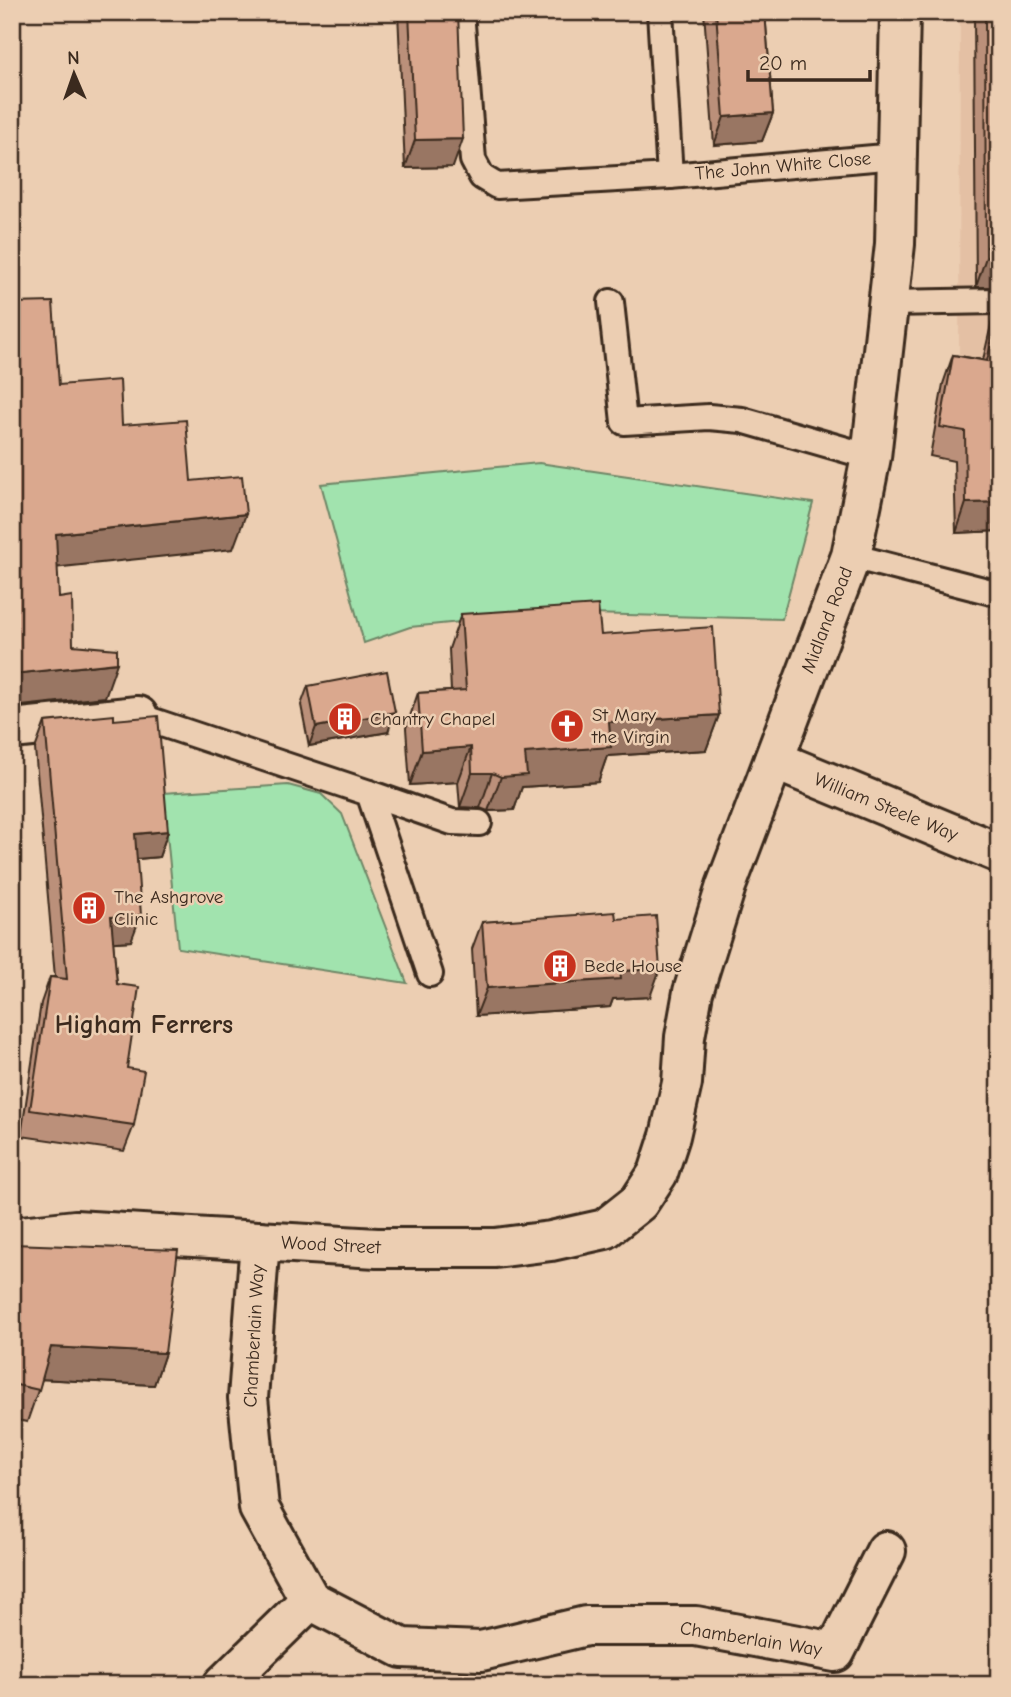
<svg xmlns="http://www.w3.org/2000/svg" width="1011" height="1697" font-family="'Comic Neue',sans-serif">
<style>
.built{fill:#e4c0a4}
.green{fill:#a1e3ae;stroke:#6e8666;stroke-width:2}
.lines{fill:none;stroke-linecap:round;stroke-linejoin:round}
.lane-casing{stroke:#3b2a1e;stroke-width:30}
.street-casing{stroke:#3b2a1e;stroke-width:44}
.lane{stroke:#ecceb2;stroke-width:24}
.street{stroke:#ecceb2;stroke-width:38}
.wall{fill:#bb907a;stroke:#3b2a1e;stroke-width:2}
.shaded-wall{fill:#997663;stroke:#3b2a1e;stroke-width:2}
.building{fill:#daa88e;stroke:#3b2a1e;stroke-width:2}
.labels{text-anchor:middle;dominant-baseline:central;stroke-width:5;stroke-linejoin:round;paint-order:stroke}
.street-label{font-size:19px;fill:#3b2a1e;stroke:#ecceb2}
.poi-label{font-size:19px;fill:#3b2a1e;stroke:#ecceb2;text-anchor:start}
.district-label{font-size:26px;font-weight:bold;fill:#3b2a1e;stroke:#ecceb2}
</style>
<rect width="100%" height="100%" fill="#ecceb2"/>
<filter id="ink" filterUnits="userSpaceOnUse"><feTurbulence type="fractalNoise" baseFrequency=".0143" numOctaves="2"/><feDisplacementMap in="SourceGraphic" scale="14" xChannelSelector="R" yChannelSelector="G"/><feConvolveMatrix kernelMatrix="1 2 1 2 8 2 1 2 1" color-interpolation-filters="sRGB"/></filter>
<g filter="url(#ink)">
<!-- built -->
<polygon class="built" points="960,12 999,12 999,372 959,362"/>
<!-- green -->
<g class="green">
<polygon points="539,463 813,503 782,619 550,613 410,627 364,643 321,484"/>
<polygon points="288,785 321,794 342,814 407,983 178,948 163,793"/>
</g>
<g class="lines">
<!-- lane casing -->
<g class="lane-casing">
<g id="lane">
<polyline points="461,12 473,160 482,177 497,186 670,176 896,156"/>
<polyline points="660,12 670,176"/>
<polyline points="611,302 624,422 709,417 742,420 871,457"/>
<polyline points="889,303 999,301"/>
<polyline points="851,556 999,594"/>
<polyline points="138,716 369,793 430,974"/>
<polyline points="369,793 452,822 479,823"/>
</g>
</g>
<!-- street casing -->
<g class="street-casing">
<g id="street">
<polyline points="12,729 138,716"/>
<polyline points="774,760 999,853"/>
<polyline points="12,1237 75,1230 377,1248 495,1248 551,1241 605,1229 639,1202 658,1173 670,1136 682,1083 685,1037 693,992 726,886 851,556 871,457 895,244 900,12"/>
<polyline points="260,1241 248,1398 259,1508 310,1600 402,1648 481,1651 586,1626 696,1626 835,1652 886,1551"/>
<polyline points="223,1685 310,1600"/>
</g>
</g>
<!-- lane -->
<use href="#lane" class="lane"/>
<!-- street -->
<use href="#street" class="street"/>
</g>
<!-- wall -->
<g class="wall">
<polygon points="398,12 458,12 453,167 405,168"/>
<polygon points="704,12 765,12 773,113 762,141 714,145"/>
<polygon points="974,12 999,12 999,287 976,287"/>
<polygon points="999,299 999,550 998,531 956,533 954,461 930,456 943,384 953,355 983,360 993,316"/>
<polygon points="461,614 601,635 719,715 706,750 607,756 598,782 522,787 514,810 488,811 480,808 460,807 458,782 410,785 406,728 418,693 451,691 449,649"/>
<polygon points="308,686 388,732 309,746 301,705"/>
<polygon points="114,720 168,831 159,857 137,859 131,941 113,942 117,984 134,1125 124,1151 21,1136 41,1003 50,977 55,977 35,749 45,722"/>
<polygon points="616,919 650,997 613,999 610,1007 476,1016 472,949 482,922"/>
<polygon points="12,1244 165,1353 154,1385 42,1379 27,1422 12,1419"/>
</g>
<!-- shaded-wall -->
<g class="shaded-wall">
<polygon points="773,113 762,141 714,145 724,117"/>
<polygon points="463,139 453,167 405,168 415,140"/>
<polygon points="986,257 999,258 999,287 976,287"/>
<polygon points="999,502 998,531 956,533 966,503"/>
<polygon points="246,514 233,549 43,569 56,534"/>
<polygon points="117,663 105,697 12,707 12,677 22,673"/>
<polygon points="395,712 388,732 309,746 316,727"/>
<polygon points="719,715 706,750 607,756 598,782 522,787 514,810 488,811 501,777 525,753 609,722"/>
<polygon points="471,747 458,782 410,785 422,751"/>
<polygon points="472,773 492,773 480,808 460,807"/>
<polygon points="168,831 159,857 125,860 135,834"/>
<polygon points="141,915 131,941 102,943 111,917"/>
<polygon points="660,969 650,997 613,999 610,1007 476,1016 487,988 620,971"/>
<polygon points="51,1347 165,1353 154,1385 39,1379"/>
</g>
<!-- building -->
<g class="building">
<polygon points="409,12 458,12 463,139 415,140"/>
<polygon points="716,12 765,12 773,113 724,117"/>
<polygon points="985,12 999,12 999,258 986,257"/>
<polygon points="53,302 59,385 120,380 122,425 186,420 191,481 242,476 246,514 56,534 59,598 72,596 73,645 117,649 117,663 22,673 12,677 12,303"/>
<polygon points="999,308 999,502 966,503 965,431 940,427 953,355 987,361"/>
<polygon points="598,605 601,635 713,627 719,715 609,722 611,747 525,753 527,775 501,777 492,773 472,773 471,747 422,751 418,693 466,690 461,614"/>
<polygon points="387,671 395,712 316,727 308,686"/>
<polygon points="114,715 114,720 158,716 168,831 135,834 141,915 111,917 117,984 139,987 127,1068 144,1071 134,1125 30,1110 50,977 67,979 45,722"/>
<polygon points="615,912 616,919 656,916 660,969 620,971 621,979 487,988 482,922"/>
<polygon points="12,1244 178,1250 165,1353 51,1347 39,1390 12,1384"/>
</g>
</g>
<!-- icons -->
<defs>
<g id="building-disc" transform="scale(1.75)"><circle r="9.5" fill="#c8321e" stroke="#ecceb2"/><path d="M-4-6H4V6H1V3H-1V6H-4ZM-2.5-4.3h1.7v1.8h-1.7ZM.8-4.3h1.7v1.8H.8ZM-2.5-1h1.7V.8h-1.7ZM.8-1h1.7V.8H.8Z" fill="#fff"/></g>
<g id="church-disc" transform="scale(1.75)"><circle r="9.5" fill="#c8321e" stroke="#ecceb2"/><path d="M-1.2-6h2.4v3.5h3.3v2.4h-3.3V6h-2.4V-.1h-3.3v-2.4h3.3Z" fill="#fff"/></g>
</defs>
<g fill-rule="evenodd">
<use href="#building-disc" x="345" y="719"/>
<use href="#church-disc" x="567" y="726"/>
<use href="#building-disc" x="89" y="908"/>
<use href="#building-disc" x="560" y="966"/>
</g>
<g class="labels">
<!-- street labels -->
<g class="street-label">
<text transform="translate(783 166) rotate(-5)">The John White Close</text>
<text transform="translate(827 620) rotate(-69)">Midland Road</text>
<text transform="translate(886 807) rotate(22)">William Steele Way</text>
<text transform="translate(331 1245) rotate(3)">Wood Street</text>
<text transform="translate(254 1336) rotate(-87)">Chamberlain Way</text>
<text transform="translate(751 1639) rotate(9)">Chamberlain Way</text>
</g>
<!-- poi labels -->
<g class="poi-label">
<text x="592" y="715">St Mary<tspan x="592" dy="22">the Virgin</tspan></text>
<text x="370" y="719">Chantry Chapel</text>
<text x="114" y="897">The Ashgrove<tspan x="114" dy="22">Clinic</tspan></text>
<text x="584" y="966">Bede House</text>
</g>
<!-- district labels -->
<g class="district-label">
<text x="144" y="1025">Higham Ferrers</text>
</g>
</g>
<!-- margin -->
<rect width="1011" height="1697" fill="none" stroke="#ecceb2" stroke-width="42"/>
<rect x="21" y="21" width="969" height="1655" fill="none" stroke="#3b2a1e" stroke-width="2.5" filter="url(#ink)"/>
<!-- north arrow -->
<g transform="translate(74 74) rotate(358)" stroke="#ecceb2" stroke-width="5" paint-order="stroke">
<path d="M0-5L12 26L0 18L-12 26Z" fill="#3b2a1e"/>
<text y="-10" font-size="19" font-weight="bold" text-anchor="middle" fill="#3b2a1e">N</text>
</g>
<!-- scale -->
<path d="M748 70v10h122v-10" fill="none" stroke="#3b2a1e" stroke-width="3.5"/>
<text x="759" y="70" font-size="21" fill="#3b2a1e" stroke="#ecceb2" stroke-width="5" paint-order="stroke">20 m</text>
</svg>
